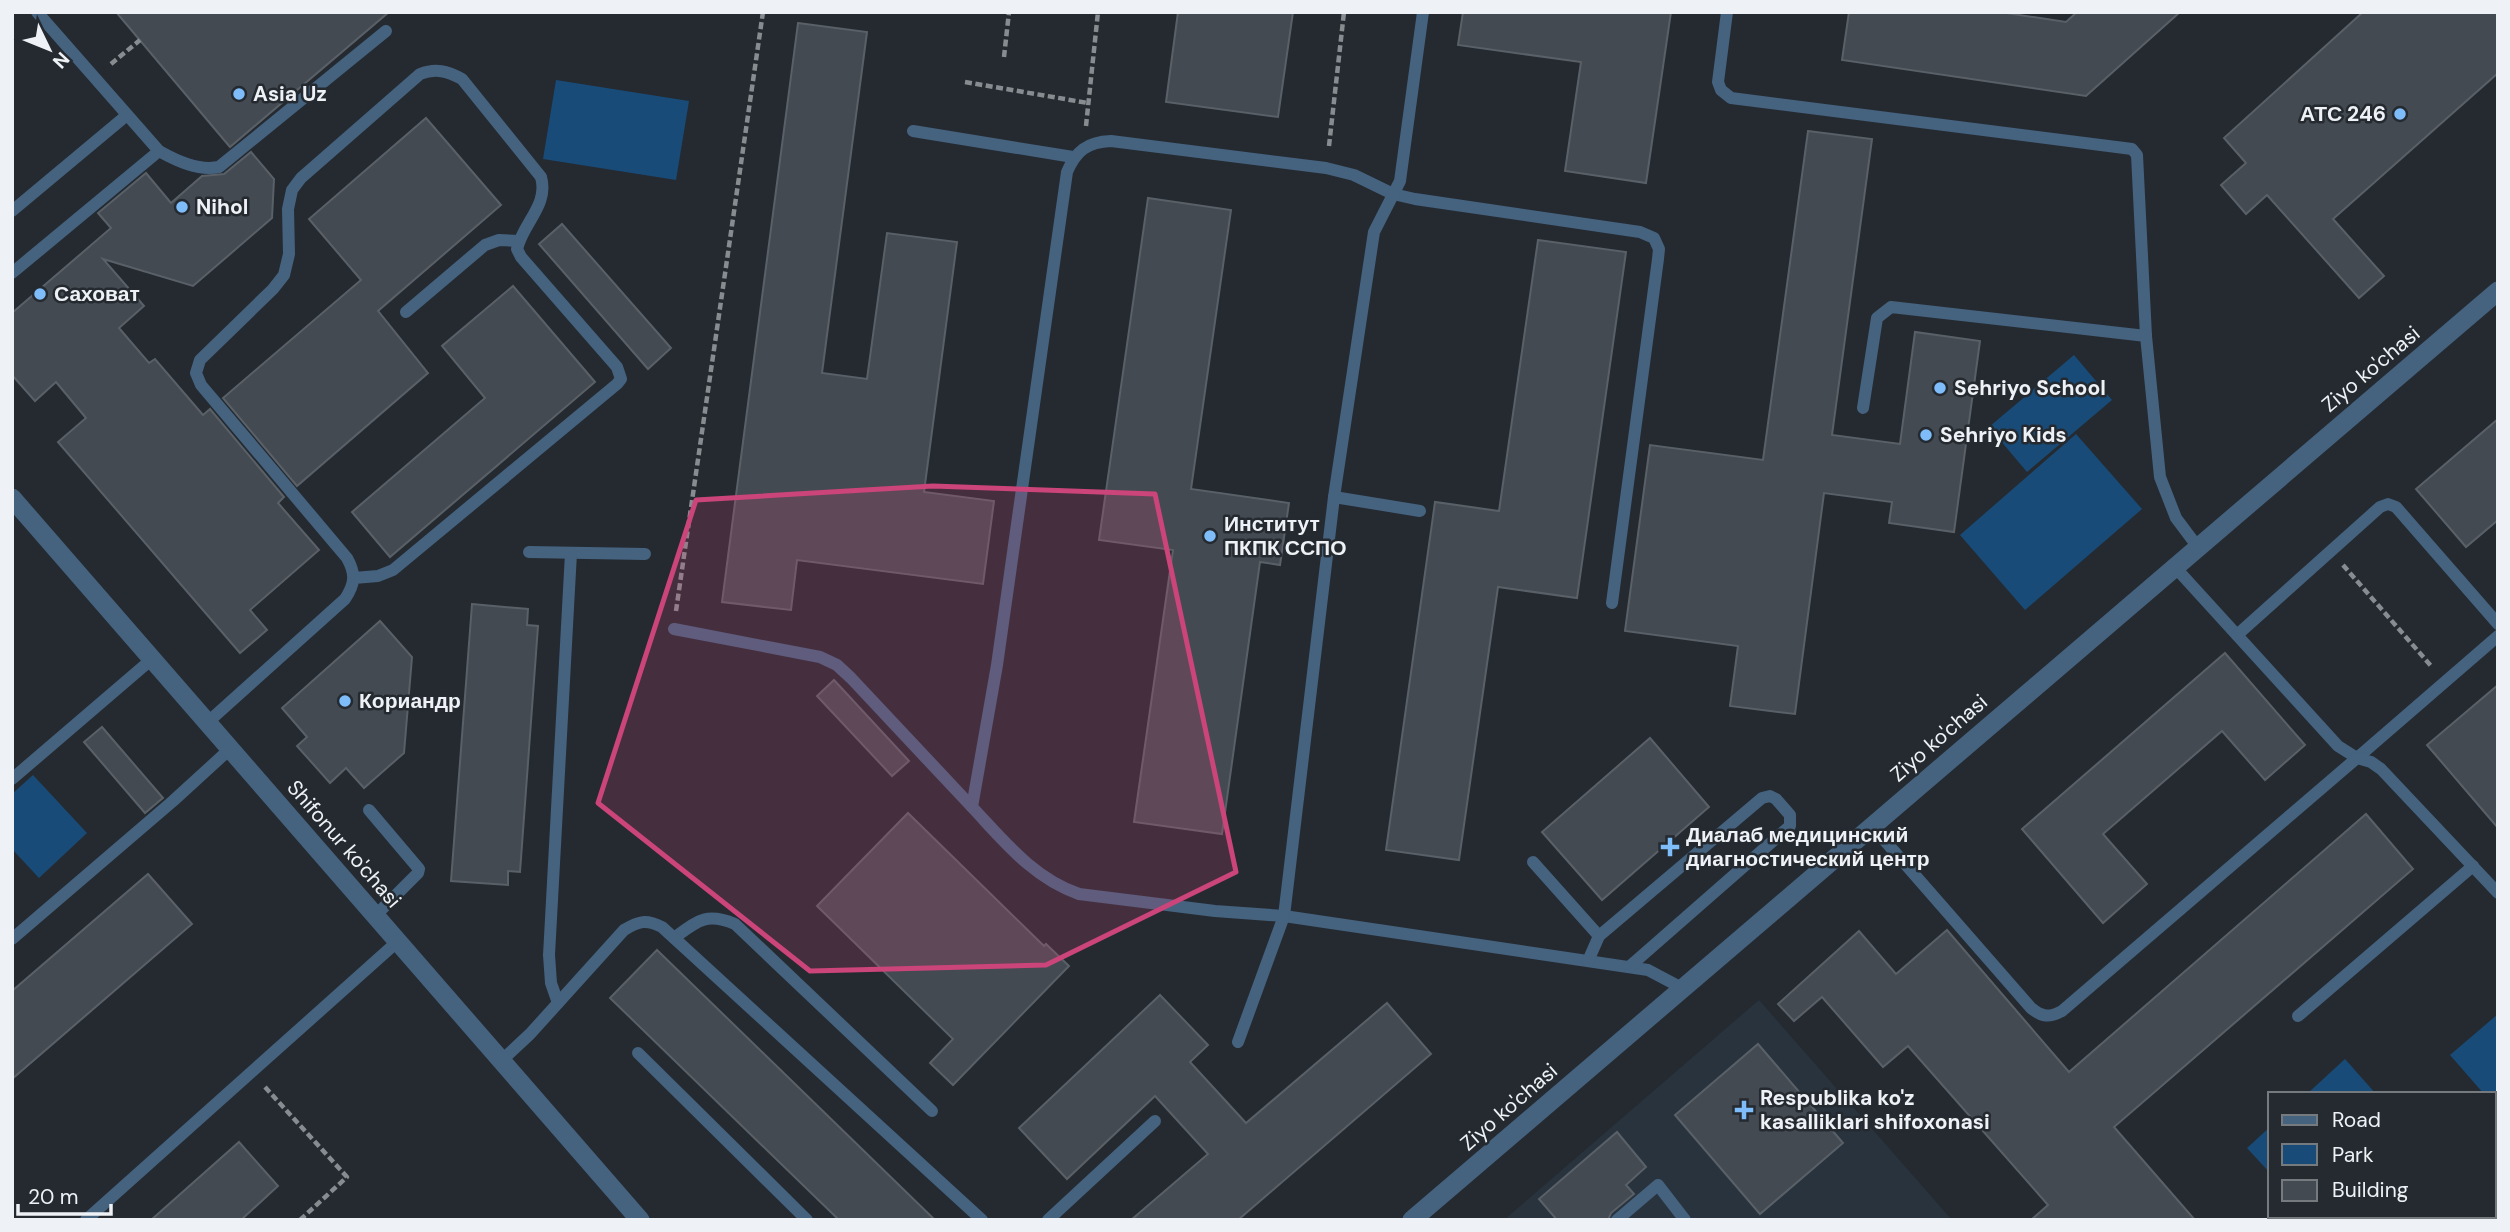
<svg xmlns="http://www.w3.org/2000/svg" width="2510" height="1232" font-family="'DM Sans',sans-serif">
<style>
.built{fill:#29333e}
.green{fill:#194b78}
.building{fill:#444a51;stroke:#596067;stroke-width:2}
.lines{fill:none;stroke-linecap:round;stroke-linejoin:round}
.path{stroke:#878c91;stroke-width:4.5;stroke-dasharray:7 3.5;stroke-linecap:butt}
.service{stroke:#45627f;stroke-width:12}
.minor{stroke:#45627f;stroke-width:19}
.tertiary{stroke:#45627f;stroke-width:19}
.marked{fill:#cb447a;fill-opacity:0.2;stroke:#cb447a;stroke-width:5;stroke-linejoin:round}
.poi-dot{fill:#7fbdfa;stroke:#242a30;stroke-width:2.5}
.labels{text-anchor:middle;dominant-baseline:central;stroke-width:5;stroke-linejoin:round;paint-order:stroke}
.poi-label{font-size:21px;font-weight:bold;fill:#eef2f6;stroke:#242a30;text-anchor:start}
.street-label{font-size:21px;fill:#eef2f6;stroke:#242a30}
</style>
<rect width="100%" height="100%" fill="#242a30"/>
<!-- built -->
<polygon class="built" points="1759,1000 1952,1220 1504,1220"/>
<!-- green -->
<g class="green">
<polygon points="556,80 689,101 676,180 543,159"/>
<polygon points="2074,355 2112,400 2027,472 1989,427"/>
<polygon points="2076,434 2142,509 2025,610 1960,535"/>
<polygon points="33,775 87,833 39,878 12,849 12,794"/>
<polygon points="2498,1014 2498,1110 2494,1106 2494,1094 2484,1094 2450,1055"/>
<polygon points="2345,1059 2376,1094 2307,1094"/>
<polygon points="2270,1127 2270,1173 2247,1148"/>
</g>
<!-- building -->
<g class="building">
<polygon points="116,12 389,12 230,147"/>
<polygon points="1178,12 1293,12 1278,117 1166,102"/>
<polygon points="1463,12 1671,12 1646,183 1565,171 1581,62 1458,45"/>
<polygon points="1849,12 2000,12 2066,22 2077,12 2180,12 2086,96 1842,60"/>
<polygon points="2363,12 2498,12 2498,73 2333,219 2384,276 2359,298 2267,195 2246,214 2221,185 2246,163 2224,138"/>
<polygon points="798,23 867,32 822,373 867,379 887,233 957,242 924,492 994,501 983,584 797,560 791,610 722,602"/>
<polygon points="426,118 501,205 378,311 428,373 297,486 223,398 361,280 309,219"/>
<polygon points="1808,131 1872,139 1832,435 1900,444 1915,332 1980,341 1954,532 1889,523 1892,502 1824,493 1795,714 1730,706 1738,646 1625,631 1650,445 1763,460"/>
<polygon points="251,152 274,179 272,218 193,286 103,259 144,306 119,328 149,363 155,359 203,415 210,409 284,497 278,503 319,550 250,610 267,630 240,653 58,442 86,418 56,382 35,401 12,375 12,313 111,228 98,213 146,173 171,203 202,176 224,174"/>
<polygon points="1148,198 1231,210 1191,489 1289,503 1280,565 1260,562 1222,834 1134,822 1173,550 1099,540"/>
<polygon points="562,224 671,348 648,369 539,244"/>
<polygon points="1538,240 1626,252 1577,598 1498,587 1459,860 1386,850 1435,502 1499,511"/>
<polygon points="513,286 595,382 390,557 352,512 485,398 442,346"/>
<polygon points="2498,419 2498,520 2466,547 2416,489"/>
<polygon points="472,604 528,609 527,625 538,626 520,872 508,871 508,885 451,881"/>
<polygon points="380,621 412,657 404,753 364,788 346,768 330,783 297,746 307,737 282,708"/>
<polygon points="2225,653 2305,745 2265,780 2222,731 2103,834 2147,884 2103,923 2022,829"/>
<polygon points="834,680 909,761 892,776 817,696"/>
<polygon points="2498,685 2498,828 2427,745"/>
<polygon points="102,727 163,798 145,813 84,742"/>
<polygon points="1650,738 1709,807 1602,900 1542,832"/>
<polygon points="908,813 1044,946 1046,944 1069,966 953,1085 930,1063 953,1039 817,906"/>
<polygon points="2366,814 2413,869 2114,1127 2195,1220 2031,1220 2048,1205 1908,1046 1883,1067 1822,997 1794,1021 1778,1004 1859,931 1896,974 1947,930 2069,1072"/>
<polygon points="148,874 192,924 12,1079 12,991"/>
<polygon points="657,950 935,1220 839,1220 610,998"/>
<polygon points="1160,995 1208,1045 1190,1062 1246,1123 1387,1003 1431,1054 1238,1220 1131,1220 1208,1154 1155,1096 1067,1179 1019,1128"/>
<polygon points="1758,1044 1843,1143 1760,1214 1675,1115"/>
<polygon points="1617,1132 1646,1167 1626,1185 1634,1194 1611,1213 1608,1220 1557,1220 1539,1199"/>
<polygon points="239,1142 278,1186 241,1220 151,1220"/>
</g>
<g class="lines">
<!-- path -->
<g class="path">
<polyline points="1004,57 1009,12"/>
<polyline points="111,64 140,40"/>
<polyline points="965,82 1088,103"/>
<polyline points="1086,126 1098,12"/>
<polyline points="1329,146 1344,12"/>
<polyline points="2343,565 2432,667"/>
<polyline points="676,611 763,12"/>
<polyline points="265,1087 347,1177 300,1220"/>
</g>
<!-- service -->
<g class="service">
<path d="M37 12 159 151C177 161 198 171 219 167L386 31"/>
<polyline points="1727,12 1718,82 1721,90 1731,98 2132,149 2137,155 2146,336 2160,477 2176,518 2197,546"/>
<polyline points="913,131 1073,157"/>
<polyline points="12,211 127,115"/>
<polyline points="12,273 159,151"/>
<polyline points="406,312 485,245 499,240 519,241"/>
<polyline points="1863,408 1877,318 1891,307 2146,336"/>
<polyline points="1334,497 1420,511"/>
<polyline points="529,552 645,554"/>
<polyline points="2174,566 2338,746 2357,758 2498,636"/>
<path d="M1612 603 1658 259 1659 249 1654 238 1640 232 1415 199 1393 194 1354 175 1326 168 1111 141C1087 142 1076 151 1067 172L997 665 972 807C1004 841 1033 878 1079 894L1215 911 1284 916 1648 970 1682 988"/>
<polyline points="674,629 820,657 837,665 851,678 972,807"/>
<polyline points="2237,635 2380,507 2388,504 2396,507 2498,624"/>
<path d="M208 722 345 599C355 584 356 574 347 558L201 385 196 373 200 360 273 289 284 275 289 254 288 209 292 190 301 178 420 74C436 68 447 71 462 79L541 177C549 205 523 223 517 249L521 257 617 367 621 379 617 384 393 570 378 576 354 578"/>
<polyline points="12,779 152,659"/>
<polyline points="369,810 419,869 418,873 375,916"/>
<path d="M1872 826 2031 1008C2042 1017 2049 1018 2062 1011L2357 758 2371 762 2381 769 2498 893"/>
<polyline points="1533,862 1599,936"/>
<path d="M674 938C697 921 706 912 735 924L932 1111"/>
<polyline points="12,939 173,801 231,748"/>
<polyline points="1588,961 1599,936 1762,798 1770,796 1776,799 1790,815 1790,826 1629,967"/>
<polyline points="558,1003 551,983 549,955 571,553"/>
<polyline points="2298,1016 2473,866"/>
<polyline points="1238,1042 1284,916 1334,497 1374,232 1400,181 1423,12"/>
<polyline points="638,1053 807,1220"/>
<path d="M501 1061 530 1034 624 930C639 921 646 919 662 927L982 1220"/>
<polyline points="86,1220 397,942"/>
<polyline points="1048,1220 1155,1121"/>
<polyline points="1617,1220 1658,1185 1685,1220"/>
</g>
<!-- minor -->
<polyline class="minor" points="1412,1220 2498,291"/>
<!-- tertiary -->
<polyline class="tertiary" points="12,498 640,1220"/>
</g>
<!-- marked area -->
<path class="marked" d="M933 486 1155 494 1236 872 1046 965 810 971 598 803 696 500Z"/>
<!-- markers -->
<g class="poi-dot">
<circle cx="239" cy="94" r="7"/>
<circle cx="2400" cy="114" r="7"/>
<circle cx="182" cy="207" r="7"/>
<circle cx="40" cy="294" r="7"/>
<circle cx="1940" cy="388" r="7"/>
<circle cx="1926" cy="435" r="7"/>
<circle cx="1210" cy="536" r="7"/>
<circle cx="345" cy="701" r="7"/>
<path d="M1666.5 836.5h7v7h7v7h-7v7h-7v-7h-7v-7h7z"/>
<path d="M1740.5 1099.5h7v7h7v7h-7v7h-7v-7h-7v-7h7z"/>
</g>
<g class="labels">
<!-- poi labels -->
<g class="poi-label">
<text x="253" y="94">Asia Uz</text>
<text x="2386" y="114" text-anchor="end">АТС 246</text>
<text x="196" y="207">Nihol</text>
<text x="54" y="294">Саховат</text>
<text x="1954" y="388">Sehriyo School</text>
<text x="1940" y="435">Sehriyo Kids</text>
<text x="1224" y="524">Институт<tspan x="1224" dy="24">ПКПК ССПО</tspan></text>
<text x="359" y="701">Кориандр</text>
<text x="1686" y="835">Диалаб медицинский<tspan x="1686" dy="24">диагностический центр</tspan></text>
<text x="1760" y="1098">Respublika ko'z<tspan x="1760" dy="24">kasalliklari shifoxonasi</tspan></text>
</g>
<!-- street labels -->
<g class="street-label">
<text transform="translate(2371 369) rotate(-40)">Ziyo ko'chasi</text>
<text transform="translate(1939 738) rotate(-41)">Ziyo ko'chasi</text>
<text transform="translate(344 844) rotate(49)">Shifonur ko'chasi</text>
<text transform="translate(1509 1107) rotate(-41)">Ziyo ko'chasi</text>
</g>
</g>
<!-- border -->
<rect width="2510" height="1232" fill="none" stroke="#eef2f6" stroke-width="28"/>
<!-- legend -->
<rect x="2268" y="1092" width="228" height="126" fill="#242a30" stroke="#757a7f" stroke-width="2"/>
<rect x="2282" y="1115" width="35" height="10" fill="#45627f" stroke="#757a7f" stroke-width="2"/>
<text x="2332" y="1127" font-size="21" fill="#eef2f6">Road</text>
<rect x="2282" y="1144" width="35" height="21" fill="#194b78" stroke="#757a7f" stroke-width="2"/>
<text x="2332" y="1162" font-size="21" fill="#eef2f6">Park</text>
<rect x="2282" y="1180" width="35" height="21" fill="#444a51" stroke="#757a7f" stroke-width="2"/>
<text x="2332" y="1197" font-size="21" fill="#eef2f6">Building</text>
<!-- north arrow -->
<g transform="translate(49 49) rotate(133)" stroke="#242a30" stroke-width="5" paint-order="stroke">
<path d="M0-5L12 26L0 18L-12 26Z" fill="#eef2f6"/>
<text y="-10" font-size="19" font-weight="bold" text-anchor="middle" fill="#eef2f6">N</text>
</g>
<!-- scale -->
<path d="M18 1204v10h93v-10" fill="none" stroke="#eef2f6" stroke-width="3.5"/>
<text x="28" y="1204" font-size="21" fill="#eef2f6" stroke="#242a30" stroke-width="5" paint-order="stroke">20 m</text>
</svg>
